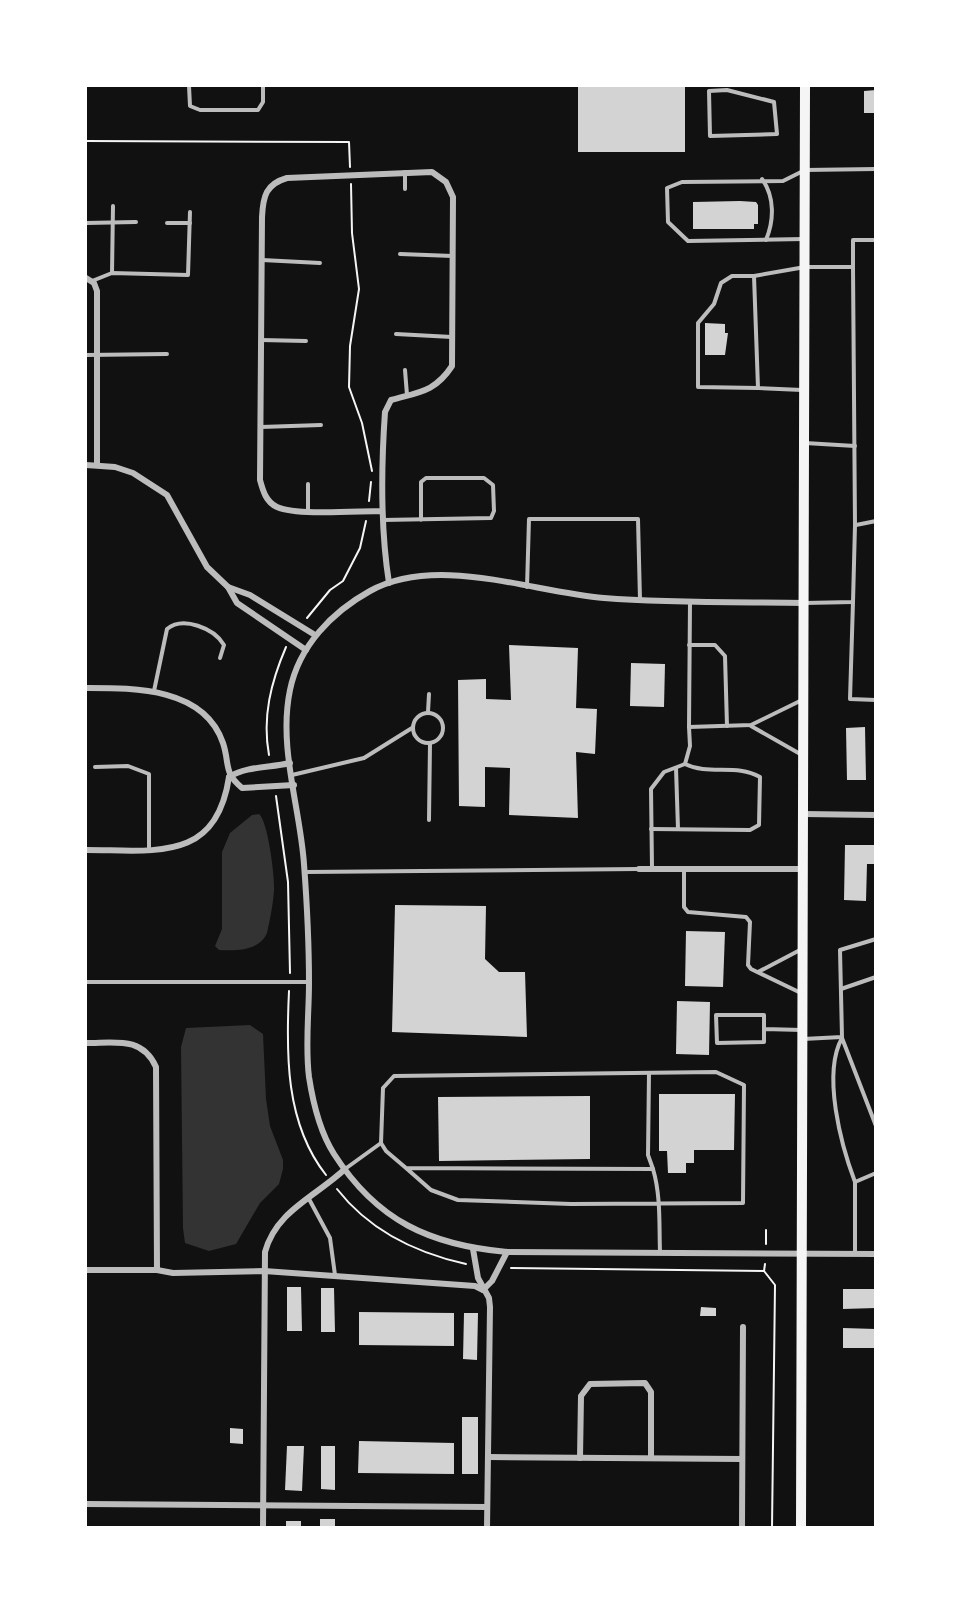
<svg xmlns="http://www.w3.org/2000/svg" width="961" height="1613" font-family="'Space Grotesk',sans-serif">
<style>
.water{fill:#333}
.building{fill:#d3d3d3}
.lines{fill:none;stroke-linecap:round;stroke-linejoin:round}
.path{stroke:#f5f5f5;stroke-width:2}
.service{stroke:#bcbcbc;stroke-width:4}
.minor{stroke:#bcbcbc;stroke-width:6}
.primary{stroke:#f5f5f5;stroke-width:10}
</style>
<rect width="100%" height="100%" fill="#111"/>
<!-- water -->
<g class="water">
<path d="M259 814C268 821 275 878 274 891 273 905 270 919 267 933 259 951 237 951 219 950L215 946 222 929V852L230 833 252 815Z"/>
<polygon points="250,1025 263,1034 266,1099 270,1126 283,1160 283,1169 279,1184 260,1203 236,1244 209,1251 185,1243 183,1228 181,1047 186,1028"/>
</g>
<!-- building -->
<g class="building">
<rect x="578" y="86" width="107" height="66"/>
<polygon points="876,90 876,113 864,113 864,91"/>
<polygon points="740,201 756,202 758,205 758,224 754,224 754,229 693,229 693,202"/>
<polygon points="705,323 725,324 725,333 728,333 725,355 705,355"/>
<polygon points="509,645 578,648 576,708 597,709 595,754 576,752 578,818 509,815 510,768 485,767 485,807 459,806 458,680 486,679 486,699 511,700"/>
<polygon points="631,663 665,664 664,707 630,706"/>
<polygon points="865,727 866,780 847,780 846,728"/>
<polygon points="845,845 876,845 876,864 867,864 866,901 844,900"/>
<polygon points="395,905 486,906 485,959 499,972 525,972 527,1037 392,1032"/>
<polygon points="686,931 725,932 723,987 685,986"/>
<polygon points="677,1001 710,1002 709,1055 676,1054"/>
<polygon points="659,1094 735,1094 734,1150 694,1150 694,1163 686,1163 686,1173 668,1173 667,1151 659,1151"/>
<polygon points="590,1096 590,1159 439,1161 438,1097"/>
<polygon points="287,1287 301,1287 302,1331 287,1331"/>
<polygon points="321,1288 334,1288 335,1332 321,1332"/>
<polygon points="843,1289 876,1289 876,1308 843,1309"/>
<polygon points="701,1307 716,1308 716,1316 700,1316"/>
<polygon points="359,1312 454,1313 454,1346 359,1345"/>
<polygon points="464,1313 478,1313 477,1360 463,1359"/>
<polygon points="843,1328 876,1329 876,1348 843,1348"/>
<rect x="462" y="1417" width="16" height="57"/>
<polygon points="230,1428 243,1429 243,1444 230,1443"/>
<polygon points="359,1441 454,1443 454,1474 358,1473"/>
<polygon points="287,1446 304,1446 302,1491 285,1490"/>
<polygon points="321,1446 335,1446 335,1490 321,1489"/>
<rect x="320" y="1519" width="15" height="9"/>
<rect x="286" y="1521" width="15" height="7"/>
</g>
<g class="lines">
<!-- path -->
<g class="path">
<polyline points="86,141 349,142 350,167"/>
<polyline points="351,184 352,233 359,289 350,346 349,387 362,423 372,471"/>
<polyline points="369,501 371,482"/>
<polyline points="307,618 330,590 343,581 360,548 366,521"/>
<path d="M269 755C262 717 271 682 286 647"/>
<polyline points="276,796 288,882 290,973"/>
<path d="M289 991C286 1053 285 1123 326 1175"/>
<path d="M337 1189C369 1230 416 1253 466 1264"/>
<polyline points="766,1244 766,1230"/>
<polyline points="765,1264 764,1271 775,1285 772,1528"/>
<polyline points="511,1268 764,1271"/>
</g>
<!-- service -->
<g class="service">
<polyline points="189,86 190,106 200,110 258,110 263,102 263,86"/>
<polygon points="727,90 774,102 777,134 710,136 709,91"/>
<polyline points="405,172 405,189"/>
<path d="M762 179C775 197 774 221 766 240"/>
<polyline points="86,223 136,222"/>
<polyline points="167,223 190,223"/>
<polyline points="804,239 688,241 668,222 667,188 682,182 783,181 805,170 876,169"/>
<polyline points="400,254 453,256"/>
<polyline points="262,260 320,263"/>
<polyline points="853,267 853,240 876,240"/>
<polyline points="112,273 113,206"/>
<polyline points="754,276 732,276 721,283 714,304 698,323 698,387 758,388"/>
<polyline points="92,281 112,273 188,275 190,212"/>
<polyline points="396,334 452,337"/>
<polyline points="261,340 306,341"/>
<polyline points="86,355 167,354"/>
<polyline points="405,370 407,395"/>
<polyline points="802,390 758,388 754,276 805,267 853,267 855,525 853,602 805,603"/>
<polyline points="261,427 321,425"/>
<polyline points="805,443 855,446"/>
<polyline points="308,510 308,484"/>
<polyline points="383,520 491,518 494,511 493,485 484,478 426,478 421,482 421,520"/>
<polyline points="856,525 876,521"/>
<polyline points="527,587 529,519 638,519 640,600"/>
<polyline points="690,602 689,727 751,725 800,701"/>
<polyline points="853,602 850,699 876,700"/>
<polyline points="689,645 715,645 725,656 727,726"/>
<path d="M154 691 167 629C183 616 214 628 224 645L220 658"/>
<polyline points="428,712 429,694"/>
<circle cx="428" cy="728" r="15"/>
<polyline points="751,726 802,755"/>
<polyline points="95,767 128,766 149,774 149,849"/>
<polyline points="676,768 678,829"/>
<polyline points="292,775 364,758 412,728"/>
<polyline points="429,820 430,743"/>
<path d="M651 829 750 830 759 825 760 777C736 763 709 776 685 764"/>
<polyline points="652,868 651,789 664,772 685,764 690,746 689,727"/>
<polyline points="684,869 684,907 688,912 746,917 750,922 748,965 751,969 801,993"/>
<polyline points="305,872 639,869"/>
<polyline points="758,972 800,950"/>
<polyline points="86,982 309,982"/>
<polyline points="841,989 876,977"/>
<polyline points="764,1029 764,1015 716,1015 717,1043 764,1042 764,1029 802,1030"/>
<path d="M842 1038C822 1074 841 1145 855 1182"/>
<polyline points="842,1038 876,1126"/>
<polyline points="803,1039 842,1037 840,950 876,939"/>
<polyline points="649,1073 648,1155 653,1169"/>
<path d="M406 1168 386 1151 381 1143 383 1088 394 1076 716 1072 744 1085 743 1203 571 1204 458 1200 431 1190 406 1168 653 1169C661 1196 659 1225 660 1252"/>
<polyline points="345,1169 381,1143"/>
<polyline points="309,1199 330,1238 335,1275"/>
<polyline points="855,1253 855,1182 876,1173"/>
</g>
<!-- minor -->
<g class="minor">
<polyline points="86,278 94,283 97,291 97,465"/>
<polyline points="86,465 115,467 133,473 167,495 207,567 228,587 237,603 306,650"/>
<path d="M382 511C357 511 298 516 277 507 266 502 263 491 260 480L262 217C263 196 266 184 287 178L432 172 446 182 453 197 452 366C435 392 419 392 391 400L385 412C381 469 380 526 389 583"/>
<polyline points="228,587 250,595 315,635"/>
<path d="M804 603C737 602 670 603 604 598 531 592 437 554 370 591 332 612 299 646 290 690 278 747 300 807 304 864 307 904 309 944 309 983 309 1014 305 1046 309 1077 313 1103 320 1132 334 1154 377 1221 430 1245 507 1252L876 1254"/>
<path d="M86 688C133 688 204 687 223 743 230 764 223 772 242 788L294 785"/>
<path d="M229 777C247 766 269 768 290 763"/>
<polyline points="804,814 876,815"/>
<path d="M86 850C155 850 216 863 229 777"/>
<polyline points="639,869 804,869"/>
<path d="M86 1043C115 1043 142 1036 156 1067L157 1270"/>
<polyline points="473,1249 478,1278 489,1298 490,1307 487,1528"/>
<polyline points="86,1270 157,1270 173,1273 264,1271 475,1286 483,1290"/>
<polyline points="483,1290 492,1281 507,1252"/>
<polyline points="489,1457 742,1459"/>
<polyline points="580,1458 581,1396 590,1384 645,1383 651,1392 651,1458"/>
<polyline points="86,1504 487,1507"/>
<path d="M263 1528 265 1252C276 1211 315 1197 345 1169"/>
<polyline points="742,1528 743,1327"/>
</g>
<!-- primary -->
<polyline class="primary" points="801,1528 805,86"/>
</g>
<!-- border -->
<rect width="961" height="1613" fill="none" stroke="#ffffff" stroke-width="174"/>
</svg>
